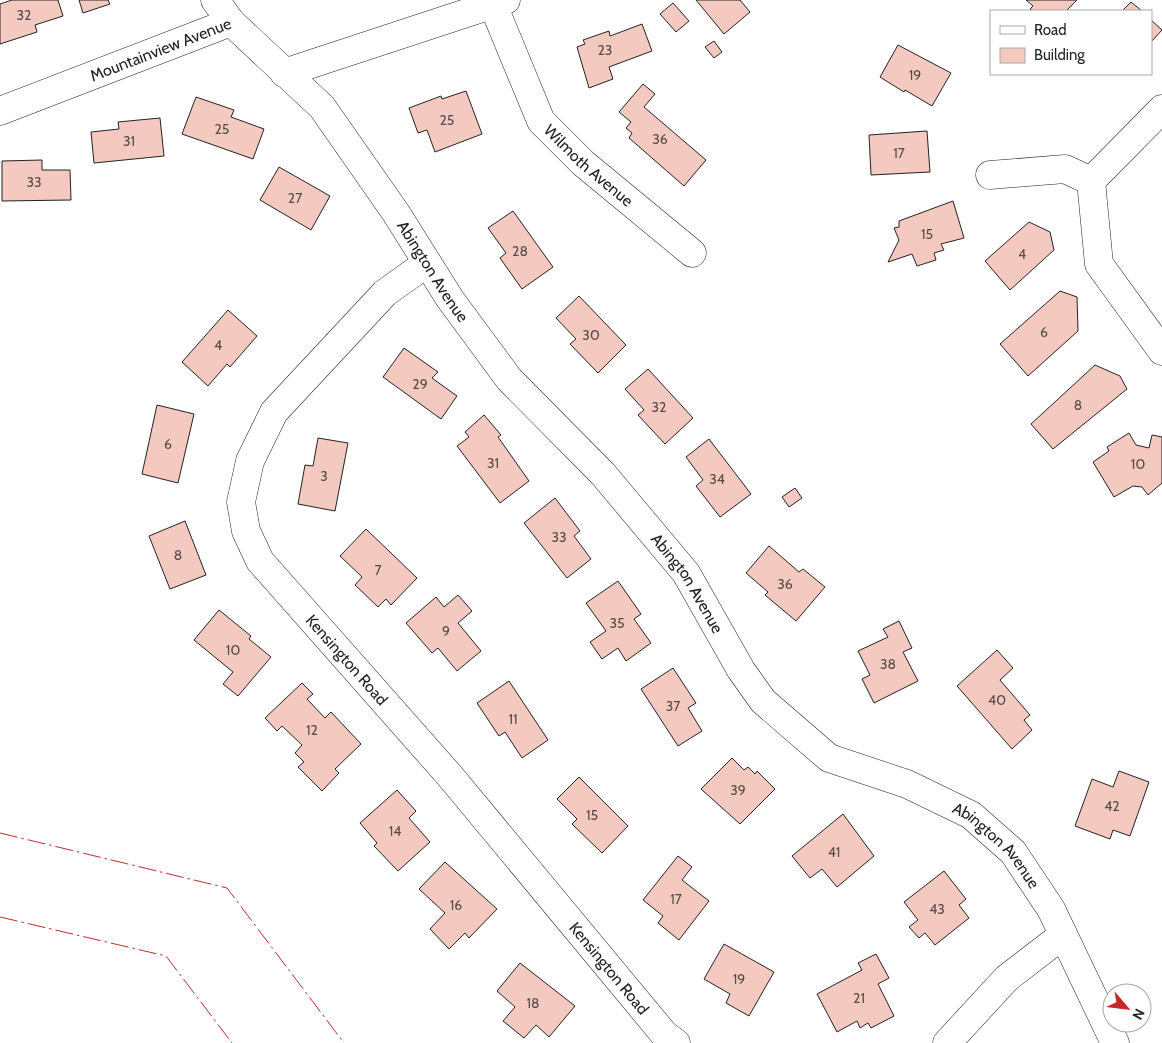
<svg xmlns="http://www.w3.org/2000/svg" width="1162" height="1043" font-family="Cabin,sans-serif">
<style>
.building{fill:#f3c9c0;stroke:#222}
.lines{fill:none;stroke-linecap:round;stroke-linejoin:round}
.minor-casing{stroke:#222;stroke-width:29}
.minor{stroke:#fff;stroke-width:28}
.power{stroke:#c62828;stroke-width:1;stroke-dasharray:18 4 2.5 4;stroke-linecap:butt}
.labels{text-anchor:middle;dominant-baseline:central;stroke-width:4;stroke-linejoin:round;paint-order:stroke}
.number-label{font-size:14px;fill:#564c4a}
.street-label{font-size:16px;fill:#222;stroke:#fff}
</style>
<rect width="100%" height="100%" fill="#fff"/>
<!-- building -->
<g class="building">
<polygon points="12,0 58,0 63,16 35,25 37,32 0,44 0,4"/>
<polygon points="79,0 108,0 110,4 83,13"/>
<polygon points="696,0 740,0 750,12 724,34"/>
<polygon points="1026,0 1077,0 1066,11 1033,11 1030,9 1033,6"/>
<polygon points="1131,2 1142,11 1122,11"/>
<polygon points="673,3 689,21 676,32 660,14"/>
<polygon points="1151,20 1162,30 1151,42"/>
<polygon points="642,24 652,51 609,67 613,79 589,88 577,47 585,44 583,40 609,31 610,36"/>
<polygon points="714,41 722,52 714,58 705,47"/>
<polygon points="898,45 951,73 932,106 905,90 904,92 880,77"/>
<polygon points="643,84 655,94 644,107 706,160 684,186 629,138 632,133 626,128 631,122 619,112"/>
<polygon points="466,91 482,134 435,152 427,130 418,133 409,108 441,96 442,99"/>
<polygon points="196,97 234,110 231,117 264,129 253,159 182,134"/>
<polygon points="160,118 164,156 94,163 91,132 119,129 118,122"/>
<polygon points="927,131 930,172 871,175 869,135"/>
<polygon points="42,160 42,170 70,170 71,200 2,201 2,161"/>
<polygon points="279,167 330,196 311,230 260,200"/>
<polygon points="953,201 964,238 941,244 944,250 934,253 936,260 917,266 912,254 888,262 899,240 894,228 899,227 899,221"/>
<polygon points="513,211 553,267 522,289 500,258 506,253 488,228"/>
<polygon points="1029,222 1050,232 1054,250 1010,290 985,261"/>
<polygon points="1060,291 1077,297 1078,331 1028,376 1000,344"/>
<polygon points="579,296 626,345 598,373 570,344 576,339 556,318"/>
<polygon points="228,310 257,336 230,367 227,364 208,386 182,362"/>
<polygon points="404,348 438,372 432,378 457,396 441,419 383,377"/>
<polygon points="1095,365 1120,376 1127,389 1053,449 1031,424"/>
<polygon points="648,369 693,418 665,444 638,415 644,410 625,389"/>
<polygon points="157,405 194,414 178,483 142,474"/>
<polygon points="484,415 501,435 498,437 529,481 500,503 457,446 469,437 465,432"/>
<polygon points="1129,433 1136,445 1149,448 1152,435 1162,437 1162,483 1148,495 1142,487 1133,486 1114,497 1093,462 1109,451 1107,447"/>
<polygon points="318,438 348,443 335,511 298,504 305,465 313,466"/>
<polygon points="709,439 751,494 720,517 696,486 703,480 686,457"/>
<polygon points="795,488 802,498 789,507 782,497"/>
<polygon points="555,498 580,531 574,536 591,559 567,578 524,523"/>
<polygon points="185,521 206,575 170,589 149,536"/>
<polygon points="366,529 417,578 391,605 386,599 378,607 355,585 362,577 340,556"/>
<polygon points="769,546 799,572 803,569 825,587 796,621 765,595 768,592 746,573"/>
<polygon points="618,581 641,614 634,619 651,643 626,661 618,648 602,659 590,642 606,631 586,603"/>
<polygon points="458,595 472,611 458,623 481,651 457,671 438,648 432,653 406,623 436,597 444,607"/>
<polygon points="219,610 251,636 249,639 271,657 238,696 223,684 233,672 194,640"/>
<polygon points="899,621 912,648 903,652 918,681 874,703 862,679 870,675 858,651 888,637 883,629"/>
<polygon points="997,650 1013,668 1000,680 1030,715 1024,720 1032,730 1012,749 957,686"/>
<polygon points="673,668 696,703 688,708 702,731 678,746 641,689"/>
<polygon points="509,681 548,740 522,758 505,732 499,736 477,703"/>
<polygon points="302,683 313,694 307,699 325,718 331,712 361,744 335,769 339,773 322,791 298,767 304,762 295,753 302,745 282,726 277,731 265,718"/>
<polygon points="732,758 744,770 748,767 755,774 757,771 775,789 740,824 701,789"/>
<polygon points="1119,771 1149,782 1130,836 1113,830 1110,839 1075,826 1092,779 1113,787"/>
<polygon points="579,777 628,826 602,853 572,824 577,819 557,799"/>
<polygon points="397,790 416,811 409,818 430,842 398,871 374,846 377,843 360,823"/>
<polygon points="843,814 874,856 837,887 822,869 810,878 792,856"/>
<polygon points="678,856 692,867 682,880 709,901 679,940 658,923 663,916 643,900"/>
<polygon points="445,862 497,909 469,938 465,933 449,949 430,929 445,913 419,889"/>
<polygon points="944,871 966,899 959,905 969,918 935,945 925,933 919,938 909,927 918,920 904,902"/>
<polygon points="724,944 774,972 749,1016 726,1003 730,994 704,979"/>
<polygon points="876,954 889,978 878,984 894,1016 871,1028 868,1023 860,1028 857,1021 837,1032 817,994 862,970 858,963"/>
<polygon points="520,963 575,1006 549,1037 536,1025 524,1038 503,1021 515,1007 497,991"/>
</g>
<g class="lines">
<!-- minor casing -->
<g class="minor-casing">
<g id="minor">
<path id="s1" d="M215 0 231 22 322 107 396 213 450 299 509 379 603 474 686 573 741 670 763 701 829 758 907 784 971 815 1013 852 1051 909 1115 1043"/>
<path id="s2" d="M491 0 541 121 583 163 692 253"/>
<polyline points="284,73 506,0"/>
<path id="s3" d="M0 111 231 22"/>
<polyline points="990,175 1065,169 1091,181"/>
<polyline points="1091,181 1099,264 1162,351"/>
<polyline points="1091,181 1162,109"/>
<path id="s4" d="M427 263 385 293 274 412 250 461 241 502 246 531 260 561 450 776 664 1034 676 1043"/>
<polyline points="947,1043 1007,978 1063,935"/>
</g>
</g>
<!-- minor -->
<use href="#minor" class="minor"/>
<!-- power -->
<g class="power">
<polyline points="0,833 227,888 344,1043"/>
<polyline points="0,917 166,956 232,1043"/>
</g>
</g>
<g class="labels">
<!-- number labels -->
<g class="number-label">
<text x="24" y="15">32</text>
<text x="605" y="50">23</text>
<text x="915" y="75">19</text>
<text x="447" y="120">25</text>
<text x="222" y="129">25</text>
<text x="660" y="139">36</text>
<text x="129" y="141">31</text>
<text x="899" y="153">17</text>
<text x="34" y="182">33</text>
<text x="295" y="198">27</text>
<text x="927" y="234">15</text>
<text x="520" y="251">28</text>
<text x="1022" y="254">4</text>
<text x="1044" y="332">6</text>
<text x="591" y="335">30</text>
<text x="218" y="345">4</text>
<text x="420" y="384">29</text>
<text x="1078" y="405">8</text>
<text x="659" y="407">32</text>
<text x="168" y="444">6</text>
<text x="493" y="463">31</text>
<text x="1138" y="464">10</text>
<text x="324" y="476">3</text>
<text x="717" y="479">34</text>
<text x="559" y="537">33</text>
<text x="178" y="555">8</text>
<text x="378" y="570">7</text>
<text x="785" y="584">36</text>
<text x="617" y="623">35</text>
<text x="446" y="631">9</text>
<text x="233" y="650">10</text>
<text x="888" y="664">38</text>
<text x="997" y="700">40</text>
<text x="673" y="706">37</text>
<text x="513" y="719">11</text>
<text x="312" y="730">12</text>
<text x="738" y="790">39</text>
<text x="1112" y="806">42</text>
<text x="592" y="815">15</text>
<text x="395" y="831">14</text>
<text x="834" y="852">41</text>
<text x="676" y="899">17</text>
<text x="456" y="905">16</text>
<text x="937" y="909">43</text>
<text x="739" y="979">19</text>
<text x="859" y="998">21</text>
<text x="533" y="1003">18</text>
</g>
<!-- street labels -->
<g class="street-label">
<text stroke="none"><textPath href="#s3" startOffset="172">Mountainview Avenue</textPath></text>
<text stroke="none"><textPath href="#s2" startOffset="196">Wilmoth Avenue</textPath></text>
<text stroke="none"><textPath href="#s1" startOffset="350">Abington Avenue</textPath></text>
<text stroke="none"><textPath href="#s1" startOffset="754">Abington Avenue</textPath></text>
<text stroke="none"><textPath href="#s4" startOffset="505">Kensington Road</textPath></text>
<text stroke="none"><textPath href="#s1" startOffset="1174">Abington Avenue</textPath></text>
<text stroke="none"><textPath href="#s4" startOffset="910">Kensington Road</textPath></text>
</g>
</g>
<!-- legend -->
<rect x="990" y="10" width="162" height="65" fill="#ffffff" stroke="#a7a7a7"/>
<rect x="1000" y="26" width="25" height="8" fill="#ffffff" stroke="#a7a7a7"/>
<text x="1034" y="35" font-size="15" fill="#222222">Road</text>
<rect x="1000" y="48" width="25" height="15" fill="#f3c9c0" stroke="#a7a7a7"/>
<text x="1034" y="60" font-size="15" fill="#222222">Building</text>
<!-- north arrow -->
<g transform="translate(1127 1008) rotate(118)"><circle r="24" fill="#ffffff" stroke="#a7a7a7"/>
<path d="M0-4L9 19L0 12L-9 19Z" fill="#c62828"/>
<text y="-8" font-size="14" font-weight="bold" text-anchor="middle" fill="#222222">N</text>
</g>
</svg>
